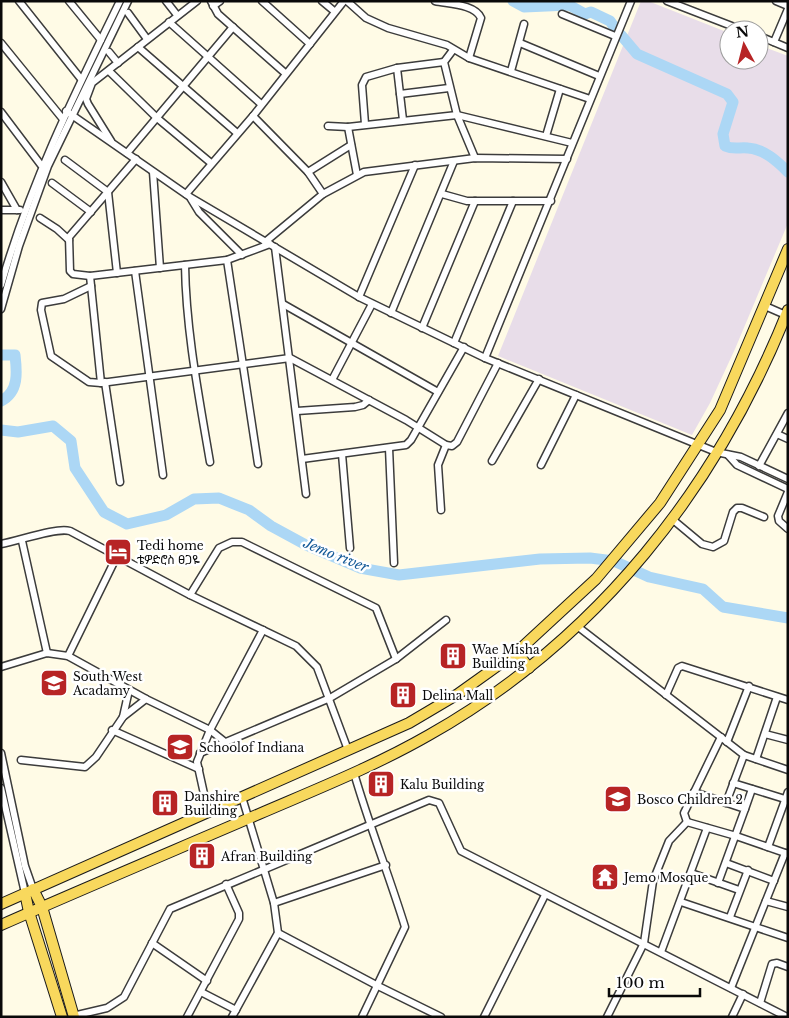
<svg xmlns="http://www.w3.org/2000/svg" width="789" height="1018" font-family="'Libre Baskerville','Noto Sans Ethiopic',serif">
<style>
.industrial{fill:#e8dde9}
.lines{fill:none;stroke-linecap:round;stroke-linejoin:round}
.river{stroke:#acd7f5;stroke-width:11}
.minor-casing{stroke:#3c3c3c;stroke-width:9}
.primary-casing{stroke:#1a1a1a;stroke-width:12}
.minor{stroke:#fff;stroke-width:6}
.primary{stroke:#f8d85d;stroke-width:10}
.labels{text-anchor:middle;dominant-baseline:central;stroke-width:5;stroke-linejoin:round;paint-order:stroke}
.poi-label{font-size:12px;fill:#090909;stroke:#fff;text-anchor:start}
.water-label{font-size:14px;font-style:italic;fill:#155a98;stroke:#fff}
</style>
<rect width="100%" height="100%" fill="#fffbe6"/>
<!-- industrial -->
<polygon class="industrial" points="641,1 648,1 729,33 729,60 759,60 759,45 788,56 788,223 735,349 710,403 692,435 498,356"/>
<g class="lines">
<!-- river -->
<g class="river">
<polyline points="513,1 524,7 569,5 585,14 591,12 610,21 615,28"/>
<path d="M621 35 637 54 727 94 733 102 723 134 725 146C734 150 739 147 748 148 764 149 777 161 788 172"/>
<path d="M1 355H15C17 372 19 392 1 401"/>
<polyline points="1,430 18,432 53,426 71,441 75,468 104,512 127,524 166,515 194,499 219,498 249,510 271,526 306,545 360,568 399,575 540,559 590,558 614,561 649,577 703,589 723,607 788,618"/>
</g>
<!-- minor casing -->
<g class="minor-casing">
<g id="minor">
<polyline points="19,1 81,79"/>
<polyline points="69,1 101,40"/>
<polyline points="166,1 177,15"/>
<polyline points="211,1 218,14 285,73"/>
<polyline points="262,1 310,44"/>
<polyline points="322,1 334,11"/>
<polyline points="347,1 366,18 388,28 447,45 469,58 590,99"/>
<path d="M435 1C448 4 475 4 481 18L469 58"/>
<polyline points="667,1 742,30"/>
<polyline points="776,1 788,6"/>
<polyline points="213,6 220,1"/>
<polyline points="128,13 147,39"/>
<polyline points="562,14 615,36"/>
<polyline points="169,22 261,104"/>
<polyline points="759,36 788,48"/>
<polyline points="774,42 788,9"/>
<polyline points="1,43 62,118"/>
<polyline points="520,43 599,76"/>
<polyline points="138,47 237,133"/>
<polyline points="453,50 444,62 457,115 475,158"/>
<polyline points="109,52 118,63"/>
<polyline points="397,68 403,120"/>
<polyline points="109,71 157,118 211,163"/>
<polyline points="511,71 524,24"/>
<polyline points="400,94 449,88"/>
<polyline points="66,111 190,197 359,297 485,358 716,452 741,457 788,479"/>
<polyline points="1,112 41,165"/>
<polyline points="253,116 308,172 323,194"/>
<polyline points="365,124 362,85 366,77 397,68 444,62"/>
<polyline points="328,126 348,127 457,115 572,143"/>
<polyline points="348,127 357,175"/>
<polyline points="546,136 560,89"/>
<polyline points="111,141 88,104 86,99 92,83 197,1"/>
<polyline points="127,153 233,27"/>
<polyline points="136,159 69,237 70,271 73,274 90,276 227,260 270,244"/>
<polyline points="65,160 108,192 117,273"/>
<polyline points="153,172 160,268"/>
<polyline points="308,172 351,145"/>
<polyline points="1,182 17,210"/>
<polyline points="52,183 91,212"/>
<polyline points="186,194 253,116 344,1"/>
<polyline points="442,194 467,201 551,201"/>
<polyline points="191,199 199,212 242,255"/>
<polyline points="1,210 20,210"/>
<polyline points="40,218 57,229 69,240"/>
<polyline points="265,242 323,194 364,172 475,158 567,159"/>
<polyline points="275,247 306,494"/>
<polyline points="227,260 258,464"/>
<path d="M185 265C186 331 199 397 210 462"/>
<polyline points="135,271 163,475"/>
<polyline points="90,276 101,383"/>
<path d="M1 285C30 184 74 95 120 1"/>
<polyline points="91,286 64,299 42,303 41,310 51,356 89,382 101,383 290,358 406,420 446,445 452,446 457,442 498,363"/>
<polyline points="359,297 415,165"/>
<polyline points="283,304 438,392"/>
<polyline points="765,306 788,316"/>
<polyline points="1,309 19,246 48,166 128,1"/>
<polyline points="391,313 454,161"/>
<polyline points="422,328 475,201"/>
<polyline points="454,343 513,201"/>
<polyline points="485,358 631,1"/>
<polyline points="332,380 372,304"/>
<polyline points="105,382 120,482"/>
<polyline points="297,411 355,407 363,405 369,400"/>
<polyline points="777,434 788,439"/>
<polyline points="389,448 394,563"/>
<polyline points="342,454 350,548"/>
<polyline points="728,455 737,465 788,489"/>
<polyline points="302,459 406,445 411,440 464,347"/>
<polyline points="492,461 539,379"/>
<polyline points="541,465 576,395"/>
<polyline points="759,466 788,413"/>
<polyline points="788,492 778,516 779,521 788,529"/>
<polyline points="441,510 438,465 446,445"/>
<polyline points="672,519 702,544 713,547 724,541 733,512 737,508 742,508 764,517"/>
<polyline points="22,541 47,653"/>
<path d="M1 544C19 541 56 527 70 531L190 595 296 646 317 667 348 750"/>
<polyline points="190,595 219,548 232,542 242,542 376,608 396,659"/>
<polyline points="577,626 744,755 788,770"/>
<polyline points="68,656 117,556"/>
<polyline points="1,667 47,653 68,656 146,699 210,730 225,742"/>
<polyline points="666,695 678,668 682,666 788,700"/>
<polyline points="123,717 129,690"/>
<polyline points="112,730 199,769"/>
<polyline points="765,734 788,740"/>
<polyline points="727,742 749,686"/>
<polyline points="1,753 25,866 33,889"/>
<polyline points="200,753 330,698 396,659 446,620"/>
<polyline points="756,759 777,697"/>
<polyline points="21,760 85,767 96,757 123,717 146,699"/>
<path d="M354 773C369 825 389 875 405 927L362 1017"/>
<polyline points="733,783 788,800"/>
<polyline points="1,788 25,893"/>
<polyline points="694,792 745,809 718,883"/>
<polyline points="726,803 744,755"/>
<polyline points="745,809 752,789"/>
<polyline points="208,812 197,762 210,730 263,630"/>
<polyline points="687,822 736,836 788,854"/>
<polyline points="687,822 684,813 721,737"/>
<polyline points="768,847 788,792"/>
<polyline points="726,863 774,881"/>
<polyline points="691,873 739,890"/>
<polyline points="766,901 788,907"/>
<polyline points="681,902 788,938"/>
<polyline points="274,903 386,865"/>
<polyline points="730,917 748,870"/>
<polyline points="278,933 378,986 441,1017"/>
<polyline points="152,943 207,981"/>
<polyline points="661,952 707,828"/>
<polyline points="731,988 785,853"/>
<polyline points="201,992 236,1010"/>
<polyline points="760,1003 772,964 777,963 788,967"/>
<polyline points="73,1016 107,1008 124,997 170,909 429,800 439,803 461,851 787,1017"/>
<polyline points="187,1017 239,919 239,913 226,884"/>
<polyline points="232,1017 278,933 274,903 242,797"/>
<polyline points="484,1017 545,895"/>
<polyline points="607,1017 644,943 653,881 669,841 687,822"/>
<polyline points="732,1017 743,994"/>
</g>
</g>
<!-- primary casing -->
<g class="primary-casing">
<g id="primary">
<polyline points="517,652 529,668"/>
<polyline points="33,889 42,907 74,1017"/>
<polyline points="25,893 29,912 62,1017"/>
<polyline points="1,904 409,723 458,694 517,652 596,579 660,503 720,410 788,249"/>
<path d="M1 925C87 887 173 851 259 814 317 789 375 766 429 735 597 640 717 488 788 310"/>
</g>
</g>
<!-- minor -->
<use href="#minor" class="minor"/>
<!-- primary -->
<use href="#primary" class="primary"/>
</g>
<!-- icons -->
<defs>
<g id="hotel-square" transform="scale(1.4375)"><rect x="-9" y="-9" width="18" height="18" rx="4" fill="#b72425" stroke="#fff"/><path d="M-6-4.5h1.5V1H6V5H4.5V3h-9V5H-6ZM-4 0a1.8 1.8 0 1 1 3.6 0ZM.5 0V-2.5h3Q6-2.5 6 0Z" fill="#fff"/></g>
<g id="building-square" transform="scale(1.4375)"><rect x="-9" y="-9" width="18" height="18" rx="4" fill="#b72425" stroke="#fff"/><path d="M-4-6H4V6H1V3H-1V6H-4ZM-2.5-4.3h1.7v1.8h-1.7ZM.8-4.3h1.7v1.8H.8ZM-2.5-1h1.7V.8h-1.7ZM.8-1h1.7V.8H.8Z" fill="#fff"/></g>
<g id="school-square" transform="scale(1.4375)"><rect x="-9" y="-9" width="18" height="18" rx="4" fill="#b72425" stroke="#fff"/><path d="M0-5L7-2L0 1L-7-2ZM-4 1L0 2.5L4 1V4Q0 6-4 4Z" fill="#fff"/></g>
<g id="temple-square" transform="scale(1.4375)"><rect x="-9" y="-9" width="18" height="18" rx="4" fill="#b72425" stroke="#fff"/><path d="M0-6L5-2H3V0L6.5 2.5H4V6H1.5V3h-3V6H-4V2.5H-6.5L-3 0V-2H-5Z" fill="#fff"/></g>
</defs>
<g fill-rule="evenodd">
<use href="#hotel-square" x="118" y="552"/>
<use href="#building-square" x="453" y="656"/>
<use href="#school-square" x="54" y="683"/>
<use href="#building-square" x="403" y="695"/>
<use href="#school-square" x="180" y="747"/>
<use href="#building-square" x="381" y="784"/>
<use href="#school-square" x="618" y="799"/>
<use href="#building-square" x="165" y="803"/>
<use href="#building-square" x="202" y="856"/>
<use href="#temple-square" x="605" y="877"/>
</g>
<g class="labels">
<!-- poi labels -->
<g class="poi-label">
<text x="137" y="545">Tedi home<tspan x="137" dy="14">ቴዎድሮስ ፀጋዬ</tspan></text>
<text x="472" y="649">Wae Misha<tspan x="472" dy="14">Building</tspan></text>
<text x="73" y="676">South West<tspan x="73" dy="14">Acadamy</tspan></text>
<text x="422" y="695">Delina Mall</text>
<text x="199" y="747">Schoolof Indiana</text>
<text x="400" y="784">Kalu Building</text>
<text x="184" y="796">Danshire<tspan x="184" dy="14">Building</tspan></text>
<text x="637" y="799">Bosco Children 2</text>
<text x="221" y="856">Afran Building</text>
<text x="624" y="877">Jemo Mosque</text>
</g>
<!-- water labels -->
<g class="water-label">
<text transform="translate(336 555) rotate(22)">Jemo river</text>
</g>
</g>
<!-- border -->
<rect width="789" height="1018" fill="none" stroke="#090909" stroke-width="5"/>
<!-- north arrow -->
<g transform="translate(744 45) rotate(353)"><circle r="24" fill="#ffffff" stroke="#9d9d9d"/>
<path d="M0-4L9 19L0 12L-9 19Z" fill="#b72425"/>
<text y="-8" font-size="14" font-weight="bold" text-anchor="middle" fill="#090909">N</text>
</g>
<!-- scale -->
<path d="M609 988v8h91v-8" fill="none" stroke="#090909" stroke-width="2.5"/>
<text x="616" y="988" font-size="15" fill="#090909" stroke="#ffffff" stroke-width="4" paint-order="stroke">100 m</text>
</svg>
